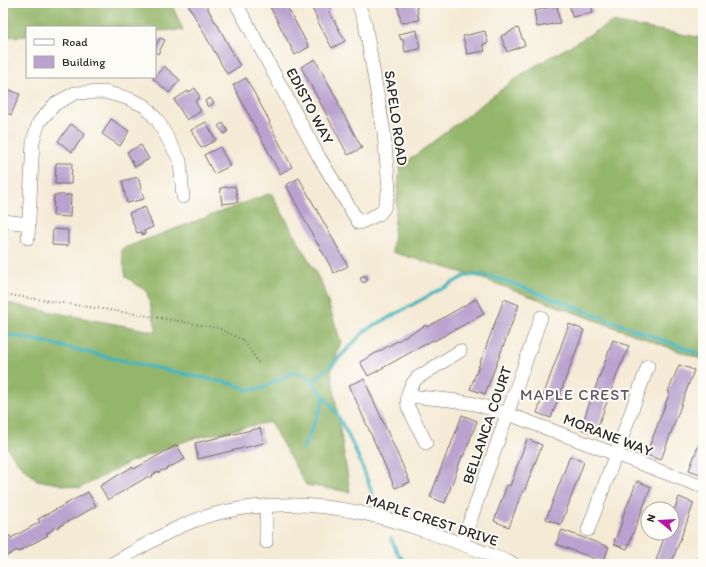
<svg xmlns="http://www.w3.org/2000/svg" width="706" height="567" font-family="Itim,sans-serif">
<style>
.forest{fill:#94b66b;stroke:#60704b}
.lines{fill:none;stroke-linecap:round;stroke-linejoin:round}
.stream{stroke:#45b5bd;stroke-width:3.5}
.building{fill:#baa1cf}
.minor-casing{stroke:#726e66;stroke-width:14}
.path{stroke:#726e66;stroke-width:2;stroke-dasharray:1 3;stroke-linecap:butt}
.minor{stroke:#fff;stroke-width:13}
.labels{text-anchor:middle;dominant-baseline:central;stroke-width:4;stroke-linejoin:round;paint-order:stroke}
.street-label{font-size:15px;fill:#2b2b2b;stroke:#fdfcf7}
.neighbourhood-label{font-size:16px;letter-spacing:1px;fill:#5d5464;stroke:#fdfcf7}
</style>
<rect width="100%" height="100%" fill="#fdfcf7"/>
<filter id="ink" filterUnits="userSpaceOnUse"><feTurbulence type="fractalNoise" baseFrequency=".025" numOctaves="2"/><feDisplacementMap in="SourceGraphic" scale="8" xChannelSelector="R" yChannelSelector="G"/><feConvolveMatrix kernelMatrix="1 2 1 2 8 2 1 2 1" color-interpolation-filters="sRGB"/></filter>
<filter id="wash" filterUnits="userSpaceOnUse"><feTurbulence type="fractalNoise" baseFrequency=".012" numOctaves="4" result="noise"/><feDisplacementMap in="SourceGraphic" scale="16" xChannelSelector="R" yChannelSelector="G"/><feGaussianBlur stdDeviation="0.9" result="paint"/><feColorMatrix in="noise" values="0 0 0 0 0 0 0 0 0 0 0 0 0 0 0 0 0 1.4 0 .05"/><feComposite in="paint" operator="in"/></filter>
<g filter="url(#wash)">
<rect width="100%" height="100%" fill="#f5ead5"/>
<!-- forest -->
<g class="forest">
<polygon points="3,3 171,3 183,30 155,31 155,27 27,27 27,36 3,37"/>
<polygon points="612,22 703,38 703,360 478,277 392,252 400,167 523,73"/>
<polygon points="271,193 321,282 341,342 331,372 350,492 306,485 270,422 191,439 130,462 80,488 37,480 19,464 3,442 3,302 20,306 157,332 147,292 126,277 121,249"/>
</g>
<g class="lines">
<!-- stream -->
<g class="stream">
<path d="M3 334 40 341 133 363 237 385 247 390 263 388 294 372C305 371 319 390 326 399"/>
<polyline points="329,368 366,330 465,276 476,275 488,276 520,286 598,316 703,355"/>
<polyline points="312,382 326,370"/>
<path d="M329 402C348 431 362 463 373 496"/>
<polyline points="303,449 325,397"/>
<path d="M391 538C396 550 397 557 409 564"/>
</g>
</g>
<g id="blocks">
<!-- building -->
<g class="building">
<polygon points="187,3 205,3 215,22 216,22 240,66 227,74"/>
<polygon points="268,3 285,3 309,47 295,55"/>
<polygon points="309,3 327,3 331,10 329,11 345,41 332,48 316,18 317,18"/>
<polygon points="397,3 416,3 419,20 401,23"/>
<polygon points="569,3 591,3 593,13 572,17"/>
<polygon points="557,6 560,23 537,27 534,11 547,8"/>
<polygon points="518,28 525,45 507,52 501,36 512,31 512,30"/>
<polygon points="417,30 420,49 405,52 403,39 401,40 399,34"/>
<polygon points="485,31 488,43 483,44 485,51 467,54 463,36"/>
<polygon points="160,38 165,40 158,54 155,52 155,47"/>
<polygon points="315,59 339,103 338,104 362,148 348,155 301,67"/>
<polygon points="164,66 180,80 169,93 153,79"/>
<polygon points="246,78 270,122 269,123 292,167 280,174 233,85"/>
<polygon points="4,88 20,94 11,115 3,111 3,91"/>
<polygon points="195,88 200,97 195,101 201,111 187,120 174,100 188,91 189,92"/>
<polygon points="210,98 214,103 208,107 205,101"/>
<polygon points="111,119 129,131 120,146 102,134"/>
<polygon points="206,122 216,140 201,148 191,130"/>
<polygon points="223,123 228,131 224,134 218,126"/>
<polygon points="71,124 85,134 72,152 58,141"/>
<polygon points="3,126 6,126 5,148 3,148"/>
<polygon points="141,145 149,159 135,167 127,152"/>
<polygon points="220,147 230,166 214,174 204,155"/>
<polygon points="56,163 72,163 71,184 55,184"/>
<polygon points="138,177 144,199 127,203 122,181"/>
<polygon points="299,178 348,266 334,273 318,244 318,245 286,185"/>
<polygon points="235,186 238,202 222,204 220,188"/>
<polygon points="54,195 71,195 70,217 53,216"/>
<polygon points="145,207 153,227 144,231 145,234 142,235 141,232 137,233 129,213"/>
<polygon points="53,229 68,230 68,246 52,245"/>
<circle cx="364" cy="279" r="3.5"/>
<polygon points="476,299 484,314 434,341 433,340 368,376 360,362 426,325 427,327"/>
<polygon points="504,299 519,305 485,394 470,389"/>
<polygon points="569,324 584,330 551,418 537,413"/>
<polygon points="613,340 629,346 622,364 621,364 595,434 580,429"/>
<polygon points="679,365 694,370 661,460 646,455 670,392 668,392"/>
<polygon points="364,379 410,482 395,488 349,385"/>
<polygon points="462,415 477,421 464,456 462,456 445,503 430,497 448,450 449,450"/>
<polygon points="260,428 264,443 198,459 195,443"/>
<polygon points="703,434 703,475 689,470"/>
<polygon points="527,439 542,445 524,492 522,492 509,527 494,521 507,485 510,486"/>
<polygon points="177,445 185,459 163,471 162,470 159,473 158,472 152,475 153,476 150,478 149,476 108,500 100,486 132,467 134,469"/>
<polygon points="570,456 584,462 561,525 546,519"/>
<polygon points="637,481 651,487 627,549 614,544 615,541 614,541 615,538 616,538 623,519 622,518"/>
<polygon points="88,492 96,506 79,516 63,524 62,524 62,525 57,528 56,527 52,529 53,530 50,531 50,532 46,533 48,535 18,552 17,550 3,558 3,539 9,535 11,538 40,522 38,519"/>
<polygon points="679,497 694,503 671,564 666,564 656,560 666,533 672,533 672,516"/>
<polygon points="562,530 609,547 603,562 556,544"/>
</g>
</g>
</g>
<g filter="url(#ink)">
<use href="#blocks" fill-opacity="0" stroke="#726e66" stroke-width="1"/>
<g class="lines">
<!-- minor casing -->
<g class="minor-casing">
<g id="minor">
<polyline points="236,3 319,157 359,223 379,214 384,208 389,189 384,133 365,23 358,3"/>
<polyline points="3,221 29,224"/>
<polyline points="28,238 33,141 39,122 55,104 75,93 104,92 127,98 145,106 158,121 180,161 183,197"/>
<polyline points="408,396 450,400 475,404 508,414 703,487"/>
<path d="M426 443 408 407C406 395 409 387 417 378L460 351"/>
<polyline points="588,530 648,366"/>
<polyline points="266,542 266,506"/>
<polyline points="462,544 541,317"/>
<path d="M112 564C144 546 179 523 215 514 322 486 415 526 514 564"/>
<polyline points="702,564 703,561"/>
</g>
</g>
<!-- path -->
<polyline class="path" points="3,294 155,317 218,328 243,340 260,365"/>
<!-- minor -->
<use href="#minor" class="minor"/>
</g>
</g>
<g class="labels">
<!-- street labels -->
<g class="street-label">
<text transform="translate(310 106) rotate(62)">EDISTO WAY</text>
<text transform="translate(396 118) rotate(82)">SAPELO ROAD</text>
<text transform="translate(487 425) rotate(-71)">BELLANCA COURT</text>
<text transform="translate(608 435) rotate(21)">MORANE WAY</text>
<text transform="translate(432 520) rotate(18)">MAPLE CREST DRIVE</text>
</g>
<!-- neighbourhood labels -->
<g class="neighbourhood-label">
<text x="575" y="394">MAPLE CREST</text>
</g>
</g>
<!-- margin -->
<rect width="706" height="567" fill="none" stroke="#fdfcf7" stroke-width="16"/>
<!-- legend -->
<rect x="26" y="26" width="130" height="52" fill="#fdfcf7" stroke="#a9a8a5"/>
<rect x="34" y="39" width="20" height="6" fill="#ffffff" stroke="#a9a8a5"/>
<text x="62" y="46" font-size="12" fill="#2b2b2b">Road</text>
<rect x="34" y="56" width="20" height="12" fill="#baa1cf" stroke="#a9a8a5"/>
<text x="62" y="66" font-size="12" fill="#2b2b2b">Building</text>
<!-- north arrow -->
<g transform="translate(660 521) rotate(288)"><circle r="19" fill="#fdfcf7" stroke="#a9a8a5"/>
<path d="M0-3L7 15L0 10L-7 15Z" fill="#b5179e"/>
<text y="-6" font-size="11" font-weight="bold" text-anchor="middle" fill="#2b2b2b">N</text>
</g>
</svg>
